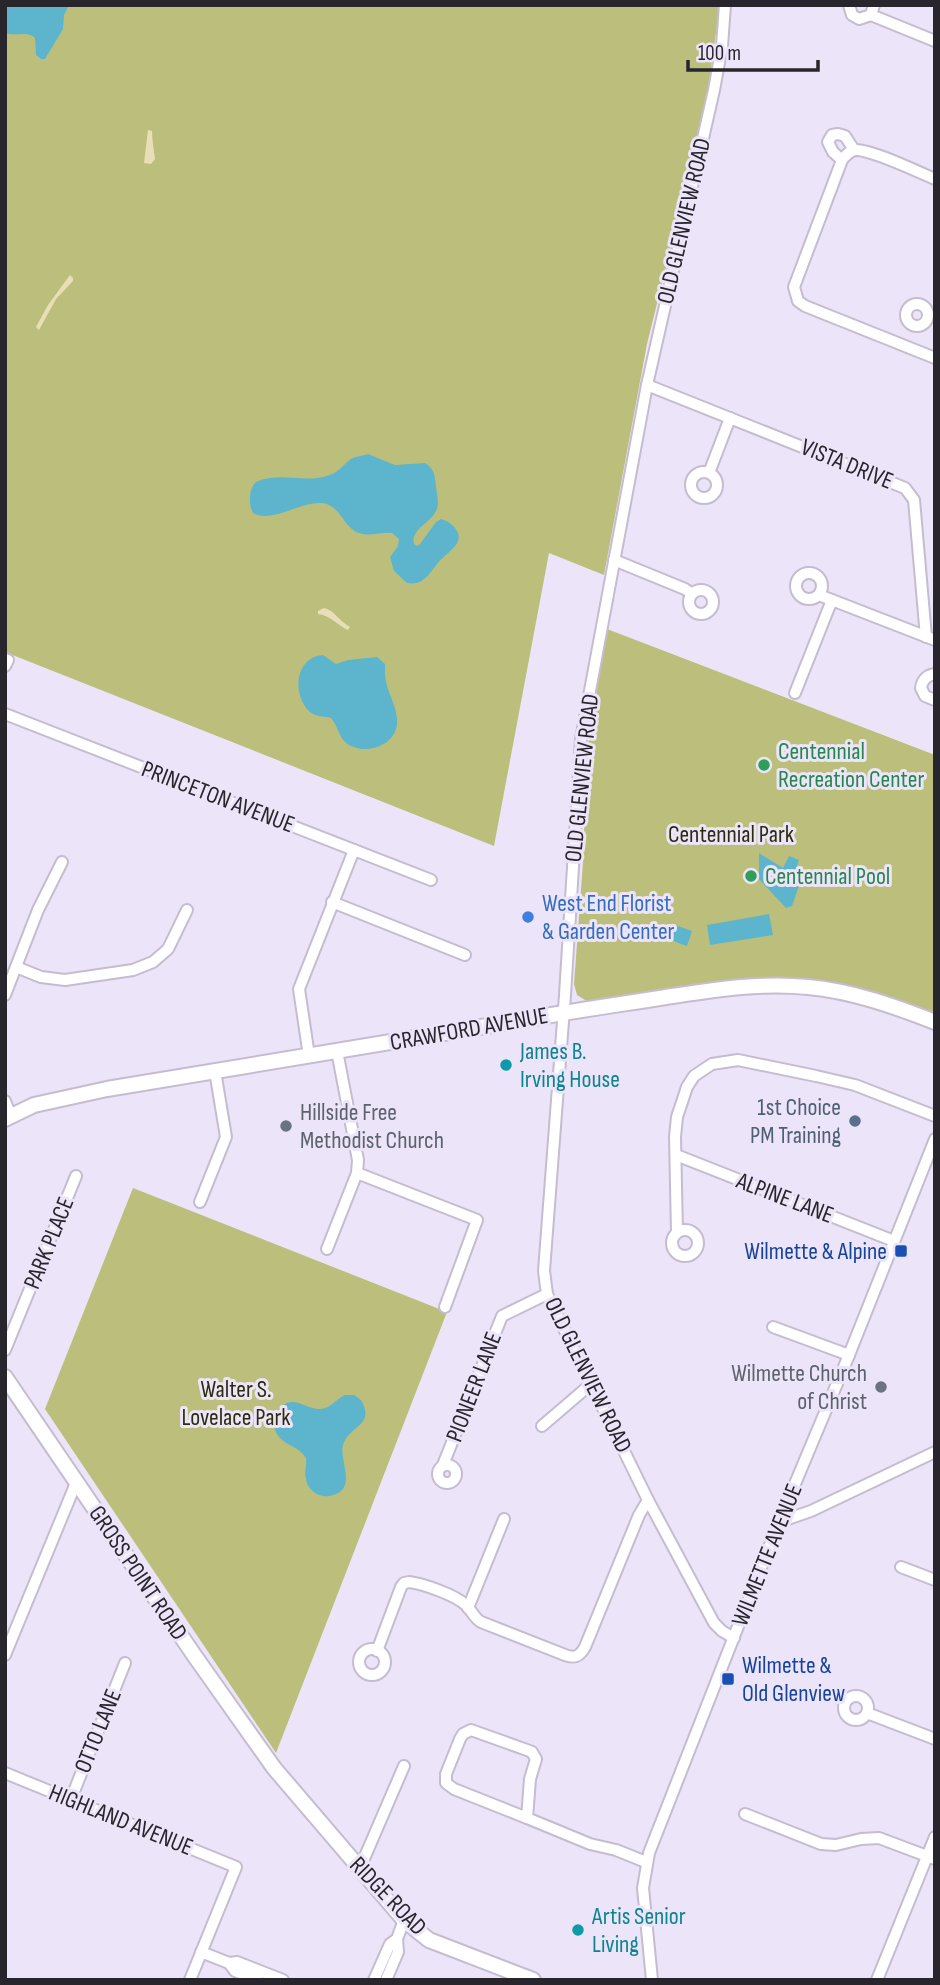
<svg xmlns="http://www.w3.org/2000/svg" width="940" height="1985" font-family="'Sofia Sans Condensed',sans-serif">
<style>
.green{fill:#bcbf7c}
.sand{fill:#e8dfb9}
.water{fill:#5cb5cd}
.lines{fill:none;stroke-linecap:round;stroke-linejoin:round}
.minor-casing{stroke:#c5bcd0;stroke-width:14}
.major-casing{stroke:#c5bcd0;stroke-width:18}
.minor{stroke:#fff;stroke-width:10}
.major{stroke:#fff;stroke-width:14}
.leisure-dot{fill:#2e9e5b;stroke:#ece4f8;stroke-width:2.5}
.shop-dot{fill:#3f7fe0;stroke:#ece4f8;stroke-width:2.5}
.culture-dot{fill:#0f9aa8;stroke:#ece4f8;stroke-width:2.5}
.service-dot{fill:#5c6f8a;stroke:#ece4f8;stroke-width:2.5}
.worship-dot{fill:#6b7280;stroke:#ece4f8;stroke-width:2.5}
.transit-dot{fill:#1a4fb4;stroke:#ece4f8;stroke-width:2.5}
.labels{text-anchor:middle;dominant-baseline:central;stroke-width:6;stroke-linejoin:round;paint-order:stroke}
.street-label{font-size:24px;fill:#28252c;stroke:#ece4f8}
.leisure-label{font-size:24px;fill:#27864d;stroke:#ece4f8;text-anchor:start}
.park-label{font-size:24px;fill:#2b2c0c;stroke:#ece4f8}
.shop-label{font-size:24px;fill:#366cbe;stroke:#ece4f8;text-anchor:start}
.culture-label{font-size:24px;fill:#0d838f;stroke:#ece4f8;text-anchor:start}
.service-label{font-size:24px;fill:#4e5e75;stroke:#ece4f8;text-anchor:end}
.worship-label{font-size:24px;fill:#5b616d;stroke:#ece4f8;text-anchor:start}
.transit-label{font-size:24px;fill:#164399;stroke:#ece4f8;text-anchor:end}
</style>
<rect width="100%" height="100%" fill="#ece4f8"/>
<!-- green -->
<g class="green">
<polygon points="5,5 720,5 705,109 647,344 604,575 549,553 494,846 5,652"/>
<polygon points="607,629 935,755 935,1015 866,991 712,984 591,1000 585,1000 577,995 574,984 583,862 586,770 589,737"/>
<polygon points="133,1188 447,1312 276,1753 45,1409"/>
</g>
<!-- sand -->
<g class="sand">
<path d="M148 130 152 131C152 141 154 150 155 159L151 164 144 163Z"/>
<polygon points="70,275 73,278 73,281 56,299 39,330 36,327 48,305"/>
<path d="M324 608C334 610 340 622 350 627L348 630C337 625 330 615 318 614V611Z"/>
</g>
<!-- water -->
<g class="water">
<path d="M5 5H69L64 15 63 29 45 59H41L36 55 35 38C27 30 16 37 5 33Z"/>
<path d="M368 454 395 465 425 463C435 469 435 477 436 487 437 494 439 503 437 509 432 523 410 529 414 544L417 546 420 544 436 522 441 519C446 520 451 523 455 528 467 543 447 552 438 563 429 574 423 586 407 583L394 571 390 557 398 546 399 539 392 533C380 532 371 537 359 533 343 528 341 505 322 503 301 501 271 524 253 513 248 504 249 488 256 482 279 472 301 482 323 477 340 473 340 467 351 459 356 456 362 456 368 454Z"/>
<path d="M323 655 336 664 348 660 377 657 385 664C385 668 385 671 385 675 386 691 398 707 397 723 396 747 362 757 345 742 339 736 337 725 331 718 324 716 316 717 310 712 292 696 294 657 323 655Z"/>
<polygon points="759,853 783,868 789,856 799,860 795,873 802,877 792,906 786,908 759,879"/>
<polygon points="769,914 773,935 710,945 707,925"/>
<polygon points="675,925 692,931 687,946 670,940"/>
<path d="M345 1395H354L361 1400C376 1426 349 1425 343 1445 339 1462 359 1490 330 1496 319 1498 307 1490 306 1479 304 1472 307 1465 306 1458 298 1445 284 1446 277 1434 273 1427 273 1420 277 1413 290 1390 305 1410 321 1409 331 1408 336 1399 345 1395Z"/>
</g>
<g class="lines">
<!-- minor casing -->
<g class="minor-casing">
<g id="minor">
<polyline points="725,5 722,46 714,90 647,385 581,739 565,995 544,1271 547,1294 648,1500 714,1623 722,1631 734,1638"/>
<polyline points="849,5 852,15 859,19 871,15 874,5"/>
<polyline points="871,15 935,41"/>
<polyline points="842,160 833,152 828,142 832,135 838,134 845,136 854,150"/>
<path d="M935 179C918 172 871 149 855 150 849 151 846 155 842 160L794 287 798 301 805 306 935 358"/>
<circle cx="917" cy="315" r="11"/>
<polyline points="647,385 905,488 914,500 926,637"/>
<circle cx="704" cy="485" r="13"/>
<polyline points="709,473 730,418"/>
<polyline points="614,560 685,589 692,594"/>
<circle cx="809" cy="586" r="13"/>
<circle cx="701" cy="602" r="12"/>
<polyline points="819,595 935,640"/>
<polyline points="5,659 8,660 5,666"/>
<path d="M935 674C927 675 922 680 921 688L925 696 935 700"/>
<polyline points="795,693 832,600"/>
<polyline points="5,714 431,880"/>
<polyline points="332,902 465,955"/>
<polyline points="16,967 41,977 65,980 133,970 153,962 168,949 187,910"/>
<polyline points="5,995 38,910 62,862"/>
<polyline points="309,1056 299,989 354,850"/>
<polyline points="5,1101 11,1116"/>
<polyline points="676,1155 894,1241"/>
<polyline points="357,1173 477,1220 445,1307"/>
<polyline points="200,1202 226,1137 215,1071"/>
<circle cx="685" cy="1243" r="13"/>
<polyline points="677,1233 675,1137 677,1117 687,1087 694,1076 712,1064 738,1060 816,1076 855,1085 935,1116"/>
<polyline points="327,1249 357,1173 358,1160 337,1051"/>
<polyline points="773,1327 849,1355"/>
<polyline points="5,1350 76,1176"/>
<polyline points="542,1426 591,1384"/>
<circle cx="447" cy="1474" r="9"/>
<polyline points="443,1465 502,1316 547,1294"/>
<polyline points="779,1522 811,1511 935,1452"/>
<polyline points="901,1567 935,1580"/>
<polyline points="468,1608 504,1519"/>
<circle cx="372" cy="1662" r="13"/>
<path d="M377 1651 401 1587 404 1583 409 1582C424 1584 455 1595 466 1605 472 1611 474 1618 481 1622L565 1655C575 1659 580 1656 585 1647L639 1515 648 1500"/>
<polyline points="5,1655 76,1483"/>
<circle cx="856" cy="1708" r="12"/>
<polyline points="867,1713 935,1739"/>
<polygon points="471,1730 527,1750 532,1752 536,1759 530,1779 527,1818 454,1789 446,1783 446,1774 460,1739 463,1734"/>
<polyline points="5,1773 236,1867 190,1980"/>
<polyline points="71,1799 125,1663"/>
<polyline points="745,1814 821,1844 836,1845 861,1839 879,1838 935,1859"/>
<polyline points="527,1818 590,1844 616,1850 646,1862"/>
<polyline points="360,1868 404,1766"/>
<polyline points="201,1952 229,1963 237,1962 283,1980"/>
<polyline points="229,1963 235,1971 258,1980"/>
<polyline points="374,1980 390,1944 397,1939"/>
<polyline points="386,1980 398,1952 397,1939 404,1920"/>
<polyline points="652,1980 643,1888 649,1853 779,1522 849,1355 935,1139"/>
<polyline points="877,1980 935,1837"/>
</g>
</g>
<!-- major casing -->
<g class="major-casing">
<g id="major">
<path d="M5 1119 34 1105 107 1089C249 1066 392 1042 535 1018 578 1010 622 1004 666 997 713 990 760 982 808 987 852 991 894 1006 935 1022"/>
<polyline points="5,1377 194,1655 274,1768 404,1920 429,1940 533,1980"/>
</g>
</g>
<!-- minor -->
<use href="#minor" class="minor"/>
<!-- major -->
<use href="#major" class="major"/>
</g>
<!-- markers -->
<g class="leisure-dot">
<circle cx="764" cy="765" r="7"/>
<circle cx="751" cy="876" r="7"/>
</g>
<circle class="shop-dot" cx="528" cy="917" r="7"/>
<g class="culture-dot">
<circle cx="506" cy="1065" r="7"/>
<circle cx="578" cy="1930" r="7"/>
</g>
<circle class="service-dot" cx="855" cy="1121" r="7"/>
<g class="worship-dot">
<circle cx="286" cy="1126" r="7"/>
<circle cx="881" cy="1387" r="7"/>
</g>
<g class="transit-dot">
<rect x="894" y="1244" width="14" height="14" rx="3.5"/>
<rect x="721" y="1672" width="14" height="14" rx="3.5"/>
</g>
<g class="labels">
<!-- street labels -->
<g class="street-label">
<text transform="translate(684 221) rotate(-77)">OLD GLENVIEW ROAD</text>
<text transform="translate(847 464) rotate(22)">VISTA DRIVE</text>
<text transform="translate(582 778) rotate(-84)">OLD GLENVIEW ROAD</text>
<text transform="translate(218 797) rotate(21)">PRINCETON AVENUE</text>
<text transform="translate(469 1029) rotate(-10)">CRAWFORD AVENUE</text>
<text transform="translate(785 1198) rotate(21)">ALPINE LANE</text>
<text transform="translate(49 1243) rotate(-68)">PARK PLACE</text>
<text transform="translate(588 1375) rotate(64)">OLD GLENVIEW ROAD</text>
<text transform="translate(474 1387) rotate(-69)">PIONEER LANE</text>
<text transform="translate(767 1555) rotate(-68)">WILMETTE AVENUE</text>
<text transform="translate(138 1573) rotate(56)">GROSS POINT ROAD</text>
<text transform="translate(98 1731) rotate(-68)">OTTO LANE</text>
<text transform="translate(121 1820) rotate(22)">HIGHLAND AVENUE</text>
<text transform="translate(388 1896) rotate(46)">RIDGE ROAD</text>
</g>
<!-- leisure labels -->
<g class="leisure-label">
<text x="778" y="751">Centennial<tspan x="778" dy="28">Recreation Center</tspan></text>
<text x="765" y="876">Centennial Pool</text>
</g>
<!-- park labels -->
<g class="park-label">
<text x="731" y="834">Centennial Park</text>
<text x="236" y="1389">Walter S.<tspan x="236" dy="28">Lovelace Park</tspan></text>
</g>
<!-- shop labels -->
<g class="shop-label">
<text x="542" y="903">West End Florist<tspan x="542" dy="28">&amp; Garden Center</tspan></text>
</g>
<!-- culture labels -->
<g class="culture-label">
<text x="520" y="1051">James B.<tspan x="520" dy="28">Irving House</tspan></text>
<text x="592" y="1916">Artis Senior<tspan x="592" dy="28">Living</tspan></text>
</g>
<!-- service labels -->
<g class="service-label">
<text x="841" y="1107">1st Choice<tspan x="841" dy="28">PM Training</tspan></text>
</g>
<!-- worship labels -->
<g class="worship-label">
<text x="300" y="1112">Hillside Free<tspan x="300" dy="28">Methodist Church</tspan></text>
<text x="867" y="1373" text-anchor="end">Wilmette Church<tspan x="867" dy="28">of Christ</tspan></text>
</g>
<!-- transit labels -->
<g class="transit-label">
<text x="887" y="1251">Wilmette &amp; Alpine</text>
<text x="742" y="1665" text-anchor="start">Wilmette &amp;<tspan x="742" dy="28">Old Glenview</tspan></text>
</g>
</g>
<!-- border -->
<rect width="940" height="1985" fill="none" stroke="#28252c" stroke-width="14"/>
<!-- scale -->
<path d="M688 60v10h130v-10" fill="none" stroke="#28252c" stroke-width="3.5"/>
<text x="698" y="60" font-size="21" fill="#28252c" stroke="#ece4f8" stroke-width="5" paint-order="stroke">100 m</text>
</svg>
